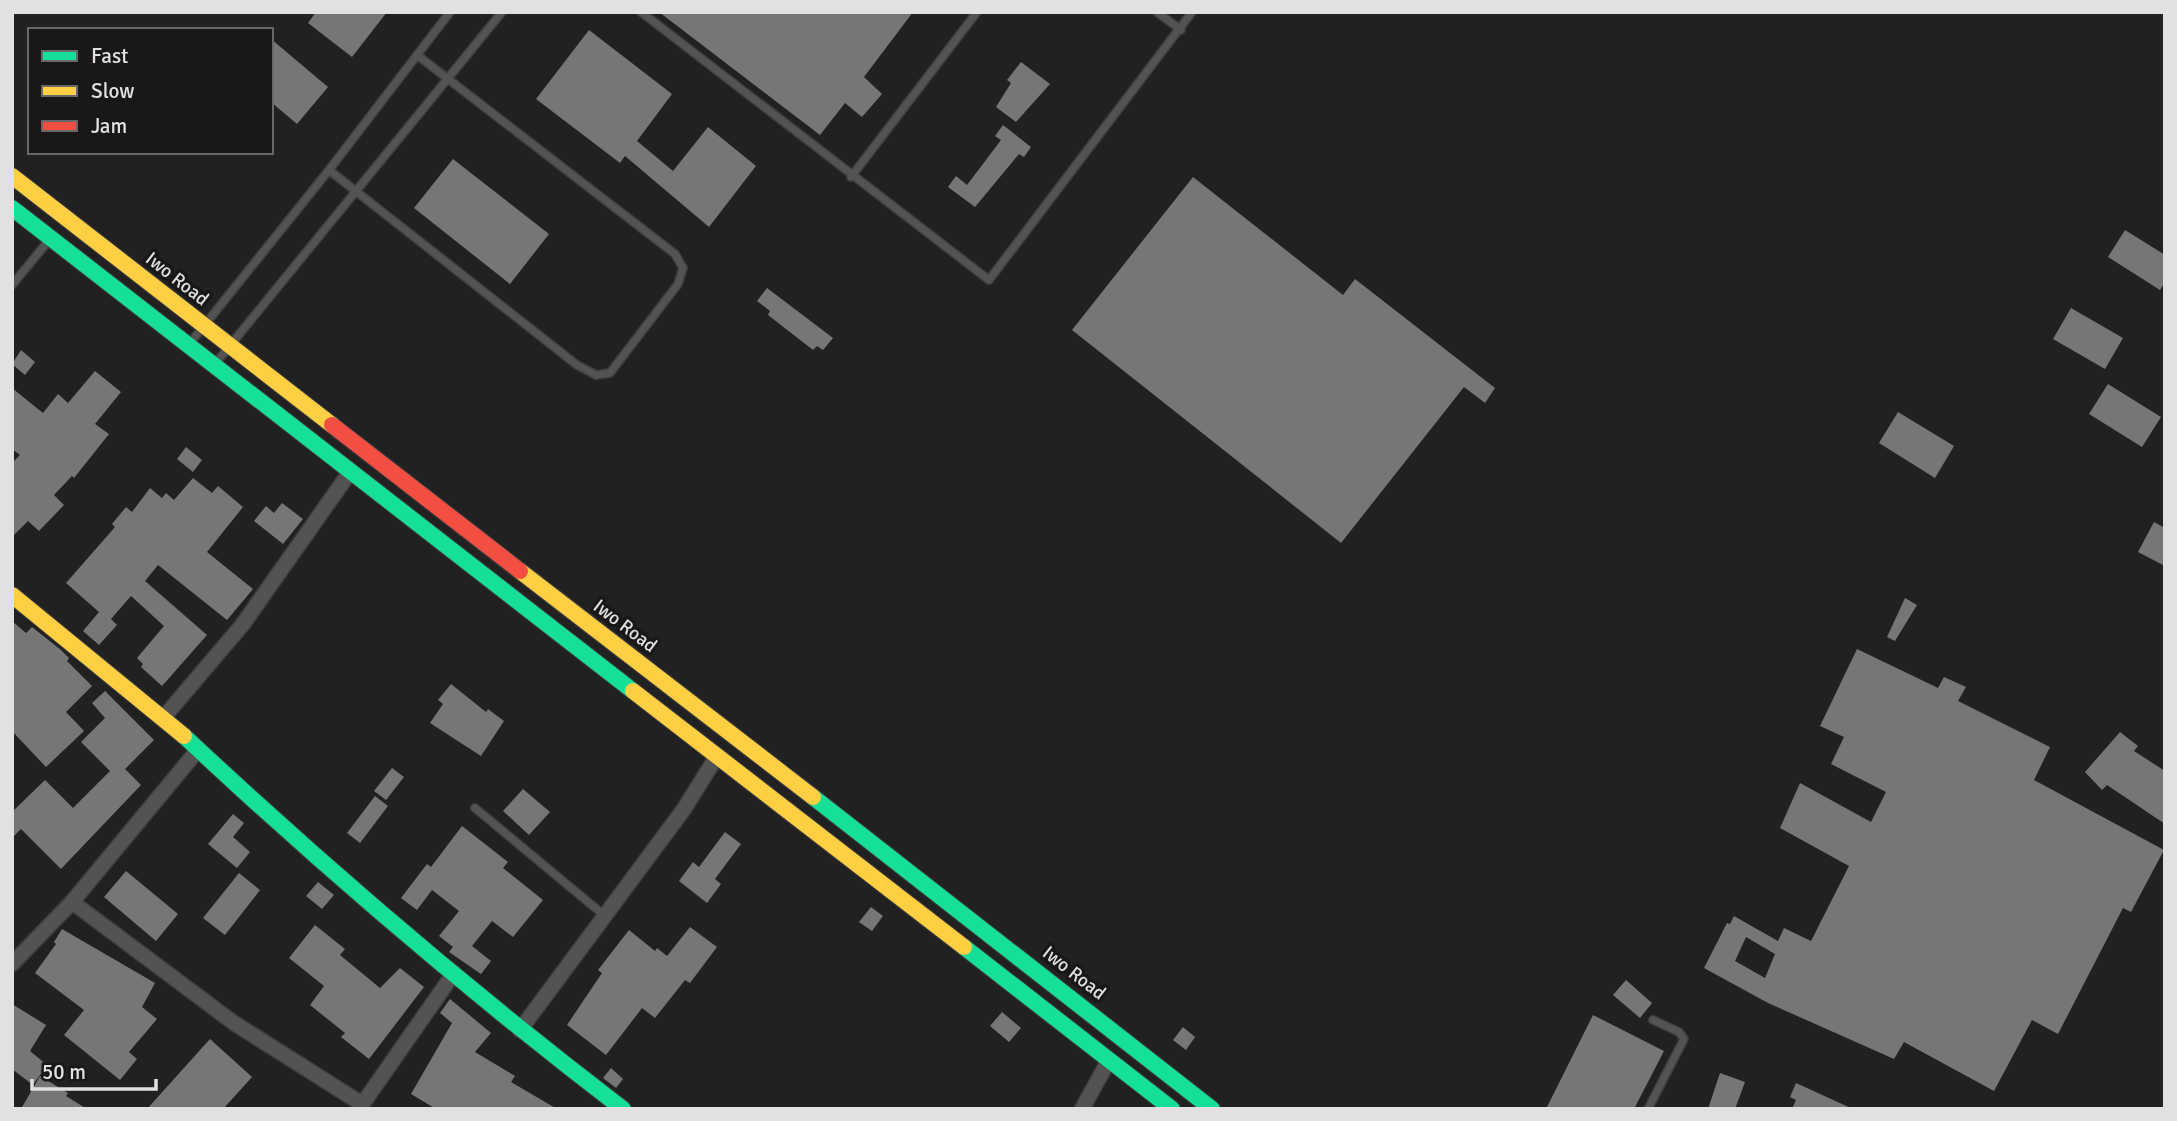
<svg xmlns="http://www.w3.org/2000/svg" width="2177" height="1121" font-family="Signika,sans-serif">
<style>
.building{fill:#777677;fill-rule:evenodd}
.lines{fill:none;stroke-linecap:round;stroke-linejoin:round}
.lane-casing{stroke:#3f3e3e;stroke-width:10}
.street-casing{stroke:#3f3e3e;stroke-width:17}
.fast-casing{stroke:#3f3e3e;stroke-width:18}
.slow-casing{stroke:#3f3e3e;stroke-width:18}
.jam-casing{stroke:#3f3e3e;stroke-width:18}
.lane{stroke:#545353;stroke-width:7}
.street{stroke:#545353;stroke-width:14}
.fast{stroke:#16e098;stroke-width:16}
.slow{stroke:#ffcf43;stroke-width:16}
.jam{stroke:#f24e42;stroke-width:16}
.labels{text-anchor:middle;dominant-baseline:central;stroke-width:7;stroke-linejoin:round;paint-order:stroke}
.street-label{font-size:19px;fill:#e2e0e1;stroke:#1a1719}
</style>
<rect width="100%" height="100%" fill="#222122"/>
<!-- building -->
<g class="building">
<polygon points="316,12 387,12 352,57 308,23"/>
<polygon points="659,12 913,12 864,77 882,94 862,117 845,103 820,135"/>
<polygon points="589,30 672,94 637,141 673,171 708,127 756,166 709,227 625,156 620,163 536,99"/>
<polygon points="271,39 328,87 297,124 271,102"/>
<polygon points="1021,62 1050,84 1016,122 996,107 1011,83 1007,80"/>
<polygon points="1003,125 1031,147 1024,157 1019,154 975,207 948,187 956,176 967,185 1001,140 995,136"/>
<polygon points="453,159 549,234 510,284 414,208"/>
<polygon points="1193,177 1343,295 1355,279 1495,388 1485,403 1464,387 1341,543 1072,330"/>
<polygon points="2125,230 2165,255 2165,282 2160,290 2108,257"/>
<polygon points="767,288 833,338 823,350 817,346 813,350 768,315 770,311 757,301"/>
<polygon points="2071,308 2123,338 2105,369 2053,339"/>
<polygon points="21,350 35,362 25,375 12,364"/>
<polygon points="95,371 121,392 95,424 109,434 74,478 72,476 54,495 64,505 39,531 28,521 12,537 12,463 20,455 12,449 12,388 43,413 58,394 68,403"/>
<polygon points="2108,384 2161,417 2142,447 2089,414"/>
<polygon points="1898,412 1954,446 1935,478 1879,443"/>
<polygon points="186,447 202,460 193,472 177,459"/>
<polygon points="193,478 212,493 218,486 243,507 207,552 253,589 227,620 158,565 145,581 207,635 162,686 141,667 143,664 137,658 164,626 131,596 111,619 117,625 99,645 83,631 99,612 66,583 115,527 112,524 126,507 132,512 150,488 162,498 166,493 174,500"/>
<polygon points="282,503 303,519 283,544 254,521 266,506 274,513"/>
<polygon points="2154,522 2165,528 2165,566 2138,552"/>
<polygon points="1905,598 1917,605 1895,641 1887,637"/>
<polygon points="12,621 26,633 32,627 61,650 69,658 67,661 92,686 66,712 84,731 46,767 12,731"/>
<path d="M1857 649 1938 688 1944 677 1966 687 1958 701 2050 747 2034 780 2164 850 2131 912 2123 908 2058 1034 2032 1020 1994 1091 1904 1042 1894 1059 1768 1003 1704 968 1727 923 1730 924 1734 916 1778 941 1784 928 1811 941 1849 866 1780 828 1800 783 1871 822 1886 792 1831 764 1844 737 1820 726ZM1746 937 1775 954 1765 978 1735 961Z"/>
<polygon points="451,684 486,712 488,709 504,721 481,756 430,723 443,704 438,700"/>
<polygon points="105,691 154,740 125,769 141,785 61,869 21,829 12,838 12,812 45,780 73,808 110,771 81,742 105,718 92,703"/>
<polygon points="2120,732 2138,746 2134,751 2165,771 2165,824 2107,785 2102,790 2085,772"/>
<polygon points="392,768 404,777 386,800 374,791"/>
<polygon points="523,789 550,812 529,835 503,811"/>
<polygon points="375,796 388,806 360,843 347,833"/>
<polygon points="233,814 244,823 233,837 250,852 237,868 208,844"/>
<polygon points="462,826 508,862 503,868 543,900 513,937 492,921 472,946 491,961 481,974 449,952 453,947 439,936 459,911 432,890 417,910 401,898 427,864 431,867"/>
<polygon points="725,832 741,844 715,879 721,884 707,903 679,881 693,862 699,867"/>
<polygon points="126,871 178,914 156,941 104,897"/>
<polygon points="239,873 260,890 225,935 203,918"/>
<polygon points="318,882 334,895 322,909 306,896"/>
<polygon points="871,907 883,916 872,931 859,922"/>
<polygon points="315,925 345,949 340,955 380,988 400,968 424,987 369,1059 341,1037 345,1033 310,1005 324,986 289,958"/>
<polygon points="690,927 717,947 690,983 685,980 655,1018 642,1008 606,1055 567,1025 602,973 598,970 629,930 655,951 657,948 667,956"/>
<polygon points="62,929 155,983 142,1007 157,1019 129,1052 137,1059 120,1080 64,1035 84,1010 35,973 56,944 54,942"/>
<polygon points="1626,980 1652,1003 1640,1018 1613,995"/>
<polygon points="450,999 491,1033 475,1052 515,1076 511,1082 557,1109 436,1109 411,1094 452,1023 440,1013"/>
<polygon points="12,1004 46,1025 30,1051 47,1065 33,1085 12,1069"/>
<polygon points="1002,1012 1021,1028 1009,1042 990,1026"/>
<polygon points="1593,1015 1664,1051 1634,1109 1546,1109"/>
<polygon points="1183,1027 1195,1037 1186,1050 1173,1040"/>
<polygon points="210,1039 252,1077 223,1109 147,1109"/>
<polygon points="611,1068 623,1079 616,1088 603,1078"/>
<polygon points="1720,1073 1745,1082 1735,1109 1708,1109"/>
<polygon points="40,1076 68,1093 66,1096 87,1109 21,1109"/>
<polygon points="1796,1083 1853,1109 1792,1109 1796,1100 1790,1097"/>
</g>
<g class="lines">
<!-- lane casing -->
<g class="lane-casing">
<g id="lane">
<polyline points="641,12 989,280 1192,12"/>
<polyline points="1157,12 1181,30"/>
<polyline points="329,170 577,365 596,375 610,373 678,284 683,268 675,254 417,55"/>
<polyline points="851,177 977,12"/>
<polyline points="12,285 50,239"/>
<polyline points="191,342 329,170 450,12"/>
<polyline points="215,364 502,12"/>
<polyline points="475,808 605,916"/>
<polyline points="1648,1109 1684,1039 1679,1032 1653,1020"/>
</g>
</g>
<!-- street casing -->
<g class="street-casing">
<g id="street">
<polyline points="164,717 243,624 350,472"/>
<polyline points="72,902 234,1023 362,1104"/>
<polyline points="12,964 72,902 197,751"/>
<polyline points="520,1030 684,809 717,756"/>
<polyline points="359,1109 454,973"/>
<polyline points="1082,1109 1109,1060"/>
</g>
</g>
<!-- fast casing -->
<g class="fast-casing">
<g id="fast">
<polyline points="12,208 633,691"/>
<path d="M184 736C325 868 470 992 623 1109"/>
<polyline points="813,797 1212,1109"/>
<polyline points="964,947 1172,1109"/>
</g>
</g>
<!-- slow casing -->
<g class="slow-casing">
<g id="slow">
<polyline points="12,176 332,425"/>
<polyline points="520,571 813,797"/>
<polyline points="12,595 184,736"/>
<polyline points="633,691 964,947"/>
</g>
</g>
<!-- jam casing -->
<g class="jam-casing">
<polyline id="jam" points="332,425 520,571"/>
</g>
<!-- lane -->
<use href="#lane" class="lane"/>
<!-- street -->
<use href="#street" class="street"/>
<!-- fast -->
<use href="#fast" class="fast"/>
<!-- slow -->
<use href="#slow" class="slow"/>
<!-- jam -->
<use href="#jam" class="jam"/>
</g>
<g class="labels">
<!-- street labels -->
<g class="street-label">
<text transform="translate(177 279) rotate(38)">Iwo Road</text>
<text transform="translate(625 626) rotate(37)">Iwo Road</text>
<text transform="translate(1074 973) rotate(38)">Iwo Road</text>
</g>
</g>
<!-- border -->
<rect width="2177" height="1121" fill="none" stroke="#e2e0e1" stroke-width="28"/>
<!-- legend -->
<rect x="28" y="28" width="245" height="126" fill="#1a1719" stroke="#6a6769" stroke-width="2"/>
<rect x="42" y="51" width="35" height="10" fill="#16e098" stroke="#6a6769" stroke-width="2"/>
<text x="91" y="63" font-size="21" fill="#e2e0e1">Fast</text>
<rect x="42" y="86" width="35" height="10" fill="#ffcf43" stroke="#6a6769" stroke-width="2"/>
<text x="91" y="98" font-size="21" fill="#e2e0e1">Slow</text>
<rect x="42" y="121" width="35" height="10" fill="#f24e42" stroke="#6a6769" stroke-width="2"/>
<text x="91" y="133" font-size="21" fill="#e2e0e1">Jam</text>
<!-- scale -->
<path d="M32 1079v10h124v-10" fill="none" stroke="#e2e0e1" stroke-width="3.5"/>
<text x="42" y="1079" font-size="21" fill="#e2e0e1" stroke="#1a1719" stroke-width="5" paint-order="stroke">50 m</text>
</svg>
